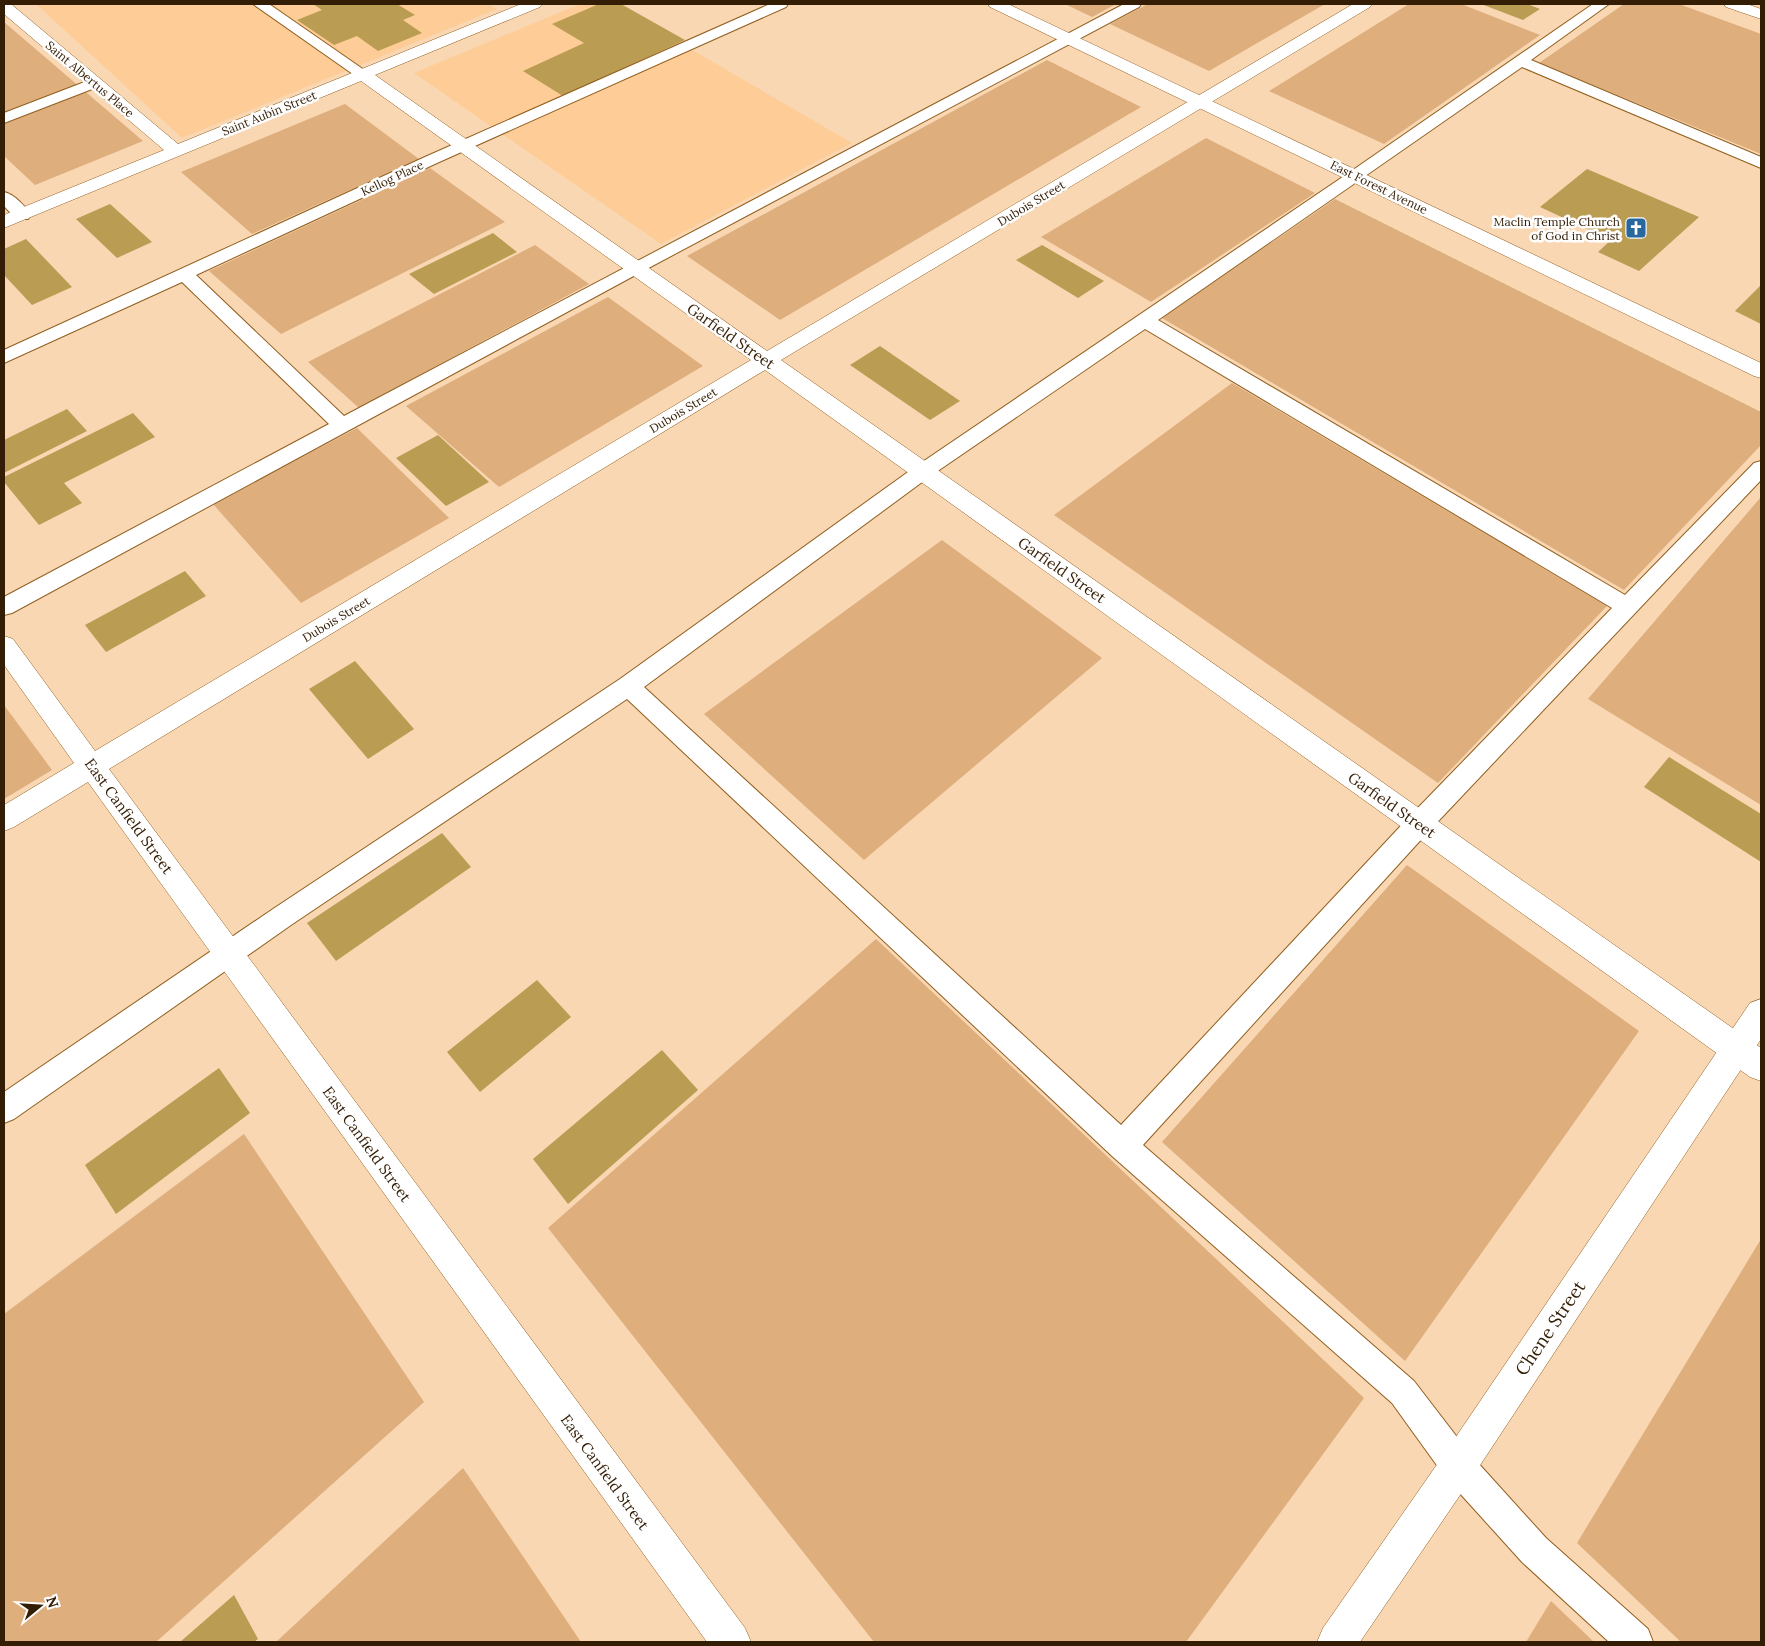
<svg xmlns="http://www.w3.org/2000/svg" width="1765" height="1646" font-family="Lora,serif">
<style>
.built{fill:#fecc96}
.green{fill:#deae7c}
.building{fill:#ba9c52}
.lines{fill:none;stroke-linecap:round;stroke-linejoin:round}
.service-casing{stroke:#915e1d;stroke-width:2}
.minor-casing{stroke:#915e1d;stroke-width:1}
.tertiary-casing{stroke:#915e1d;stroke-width:1}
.secondary-casing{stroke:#915e1d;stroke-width:1}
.service{fill:#fff;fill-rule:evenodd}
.minor{fill:#fff;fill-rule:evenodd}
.tertiary{fill:#fff;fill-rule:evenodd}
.secondary{fill:#fff;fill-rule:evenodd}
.labels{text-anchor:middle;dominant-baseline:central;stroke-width:5;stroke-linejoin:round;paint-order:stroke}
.far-street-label{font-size:12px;fill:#331d04;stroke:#fefefe}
.far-poi-label{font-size:12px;fill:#331d04;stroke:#fefefe;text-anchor:end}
.street-label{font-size:15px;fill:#331d04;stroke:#fefefe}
.near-street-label{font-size:18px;fill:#331d04;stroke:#fefefe}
</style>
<rect width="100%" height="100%" fill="#f9d7b3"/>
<!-- built -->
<g class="built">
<polygon points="36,4 488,4 497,9 182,138"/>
<polygon points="580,4 613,4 852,143 661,244 414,73"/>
</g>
<!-- green -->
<g class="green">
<polygon points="1065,4 1116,4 1092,17"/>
<polygon points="1148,4 1325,4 1209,71 1110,24"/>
<polygon points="1409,4 1461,4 1540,35 1384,144 1269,91"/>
<polygon points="1624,4 1679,4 1761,34 1761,154 1539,63"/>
<polygon points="4,22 143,141 35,185 4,156"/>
<polygon points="1047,60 1141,107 780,320 687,256"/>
<polygon points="345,104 419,159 252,234 181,172"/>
<polygon points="1206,138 1315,193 1151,302 1041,237"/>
<polygon points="430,168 505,222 281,334 209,271"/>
<polygon points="1335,199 1761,412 1761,445 1624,590 1162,318"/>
<polygon points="535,245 589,284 359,408 308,362"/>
<polygon points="608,297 703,366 499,487 406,406"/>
<polygon points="1232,383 1607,606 1438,783 1054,515"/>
<polygon points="357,428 449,518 301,603 213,504"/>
<polygon points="1761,497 1761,805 1588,699"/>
<polygon points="942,540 1102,658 864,860 704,714"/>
<polygon points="4,705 52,770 4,799"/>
<polygon points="1407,865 1639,1031 1405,1361 1162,1142"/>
<polygon points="876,939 1364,1398 1186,1642 874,1642 548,1228"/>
<polygon points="244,1134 424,1402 156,1642 4,1642 4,1314"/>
<polygon points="1761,1239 1761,1642 1681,1642 1577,1543"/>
<polygon points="463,1468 581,1642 276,1642"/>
<polygon points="1551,1601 1594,1642 1526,1642"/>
</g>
<!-- building -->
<g class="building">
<polygon points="313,4 397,4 415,15 403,20 422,33 378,51 357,36 334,45 297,20 322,10"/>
<polygon points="599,4 621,4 685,40 563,96 523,71 584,43 552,24"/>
<polygon points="1481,4 1527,4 1540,9 1523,20"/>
<polygon points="1587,169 1699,217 1639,271 1598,252 1611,240 1540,207"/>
<polygon points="110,204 152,242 117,258 76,219"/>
<polygon points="493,233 517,252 434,294 409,274"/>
<polygon points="26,239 72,287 32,305 4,275 4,249"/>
<polygon points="1042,245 1104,281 1078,298 1016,260"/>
<polygon points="1761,285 1761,324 1735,311"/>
<polygon points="880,346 960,401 930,420 850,365"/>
<polygon points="67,409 87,431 4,473 4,440"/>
<polygon points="133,413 155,437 64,483 82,503 39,525 4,482 4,477"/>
<polygon points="438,435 489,482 446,506 396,458"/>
<polygon points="185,571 206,596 106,652 85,625"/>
<polygon points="355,661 414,729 368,759 309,689"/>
<polygon points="1669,757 1761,814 1761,862 1644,787"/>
<polygon points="442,833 471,867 336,961 307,923"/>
<polygon points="537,980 571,1017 480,1092 447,1052"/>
<polygon points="662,1050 698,1090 568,1204 533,1159"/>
<polygon points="219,1068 250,1113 116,1214 85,1165"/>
<polygon points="234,1595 258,1639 254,1642 180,1642"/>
</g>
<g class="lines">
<!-- service casing -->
<g class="service-casing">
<g id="service">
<polygon points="253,4 269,4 370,74 367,77 357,77"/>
<polygon points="770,4 788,4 786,7 437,163 196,275 344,416 1124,4 1141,4 1139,7 641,272 12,613 4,615 4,597 329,424 182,282 4,363 4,350 425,157"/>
<path d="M1593 4H1609L1531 60 1761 157V168L1522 67 1158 320 1625 595 1754 463 1761 461V480L1428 832 1143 1145 1414 1381 1470 1454 1546 1538 1648 1629 1653 1642H1609L1522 1562 1446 1478 1392 1403 1112 1156 627 699 291 925 14 1119 4 1123V1092L273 909 620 679 915 467 1350 172ZM1145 329 1612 608 1410 816 1121 1125 644 687 929 477Z"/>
<polygon points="95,78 100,80 103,83 100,86 4,123 4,113"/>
<path d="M4 192C14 194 25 206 31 215L28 219H16L4 206Z"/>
</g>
</g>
<!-- minor casing -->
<g class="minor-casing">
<g id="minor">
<polygon points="4,4 11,4 178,144 521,4 542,4 540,7 375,75 767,351 1353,4 1372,4 1370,7 781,360 1761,1048 1761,1081 1750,1077 765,370 109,769 745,1628 751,1642 707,1642 88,782 14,827 4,831 4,805 74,763 4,665 4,636 13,639 95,751 751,360 361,81 4,228 4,215 164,150 4,14"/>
<polygon points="1724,4 1747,4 1761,9 1761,19 1726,7"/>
</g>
</g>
<!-- tertiary casing -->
<g class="tertiary-casing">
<polygon id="tertiary" points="1761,999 1761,1039 1471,1479 1360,1642 1317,1642 1323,1628 1445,1453 1750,1003"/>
</g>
<!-- secondary casing -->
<g class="secondary-casing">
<polygon id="secondary" points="988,4 1008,4 1761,363 1761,378 1754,376 990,7"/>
</g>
<!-- service -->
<use href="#service" class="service"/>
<!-- minor -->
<use href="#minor" class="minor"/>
<!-- tertiary -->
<use href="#tertiary" class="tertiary"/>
<!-- secondary -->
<use href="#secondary" class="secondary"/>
</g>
<!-- icons -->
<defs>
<g id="church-square" transform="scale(1.125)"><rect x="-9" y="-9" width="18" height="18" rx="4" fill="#28689e" stroke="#fefefe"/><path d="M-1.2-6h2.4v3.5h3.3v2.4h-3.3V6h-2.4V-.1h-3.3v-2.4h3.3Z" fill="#fff"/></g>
</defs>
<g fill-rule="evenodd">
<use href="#church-square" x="1636" y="228"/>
</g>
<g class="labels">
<!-- far-street labels -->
<g class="far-street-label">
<text transform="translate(90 79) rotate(40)">Saint Albertus Place</text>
<text transform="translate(269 113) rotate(-22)">Saint Aubin Street</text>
<text transform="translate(392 178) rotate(-25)">Kellog Place</text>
<text transform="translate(1379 187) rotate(26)">East Forest Avenue</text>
<text transform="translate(1031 203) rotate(-31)">Dubois Street</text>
<text transform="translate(683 410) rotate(-31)">Dubois Street</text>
<text transform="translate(336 619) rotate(-31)">Dubois Street</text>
</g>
<!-- far-poi labels -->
<g class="far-poi-label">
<text x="1620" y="221">Maclin Temple Church<tspan x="1620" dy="14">of God in Christ</tspan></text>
</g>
<!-- street labels -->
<g class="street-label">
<text transform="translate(731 336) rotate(35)">Garfield Street</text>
<text transform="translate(1062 570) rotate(35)">Garfield Street</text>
<text transform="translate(1392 805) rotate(35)">Garfield Street</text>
<text transform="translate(129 816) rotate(54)">East Canfield Street</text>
<text transform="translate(367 1144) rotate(54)">East Canfield Street</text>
<text transform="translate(605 1472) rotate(54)">East Canfield Street</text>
</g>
<!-- near-street labels -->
<g class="near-street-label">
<text transform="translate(1550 1328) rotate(-56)">Chene Street</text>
</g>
</g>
<!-- border -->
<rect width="1765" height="1646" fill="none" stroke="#331d04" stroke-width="10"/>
<!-- north arrow -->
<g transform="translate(40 1606) rotate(72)" stroke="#fefefe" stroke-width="4" paint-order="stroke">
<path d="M0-4L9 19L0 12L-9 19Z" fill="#331d04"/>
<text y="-8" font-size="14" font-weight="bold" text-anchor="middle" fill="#331d04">N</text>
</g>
</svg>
